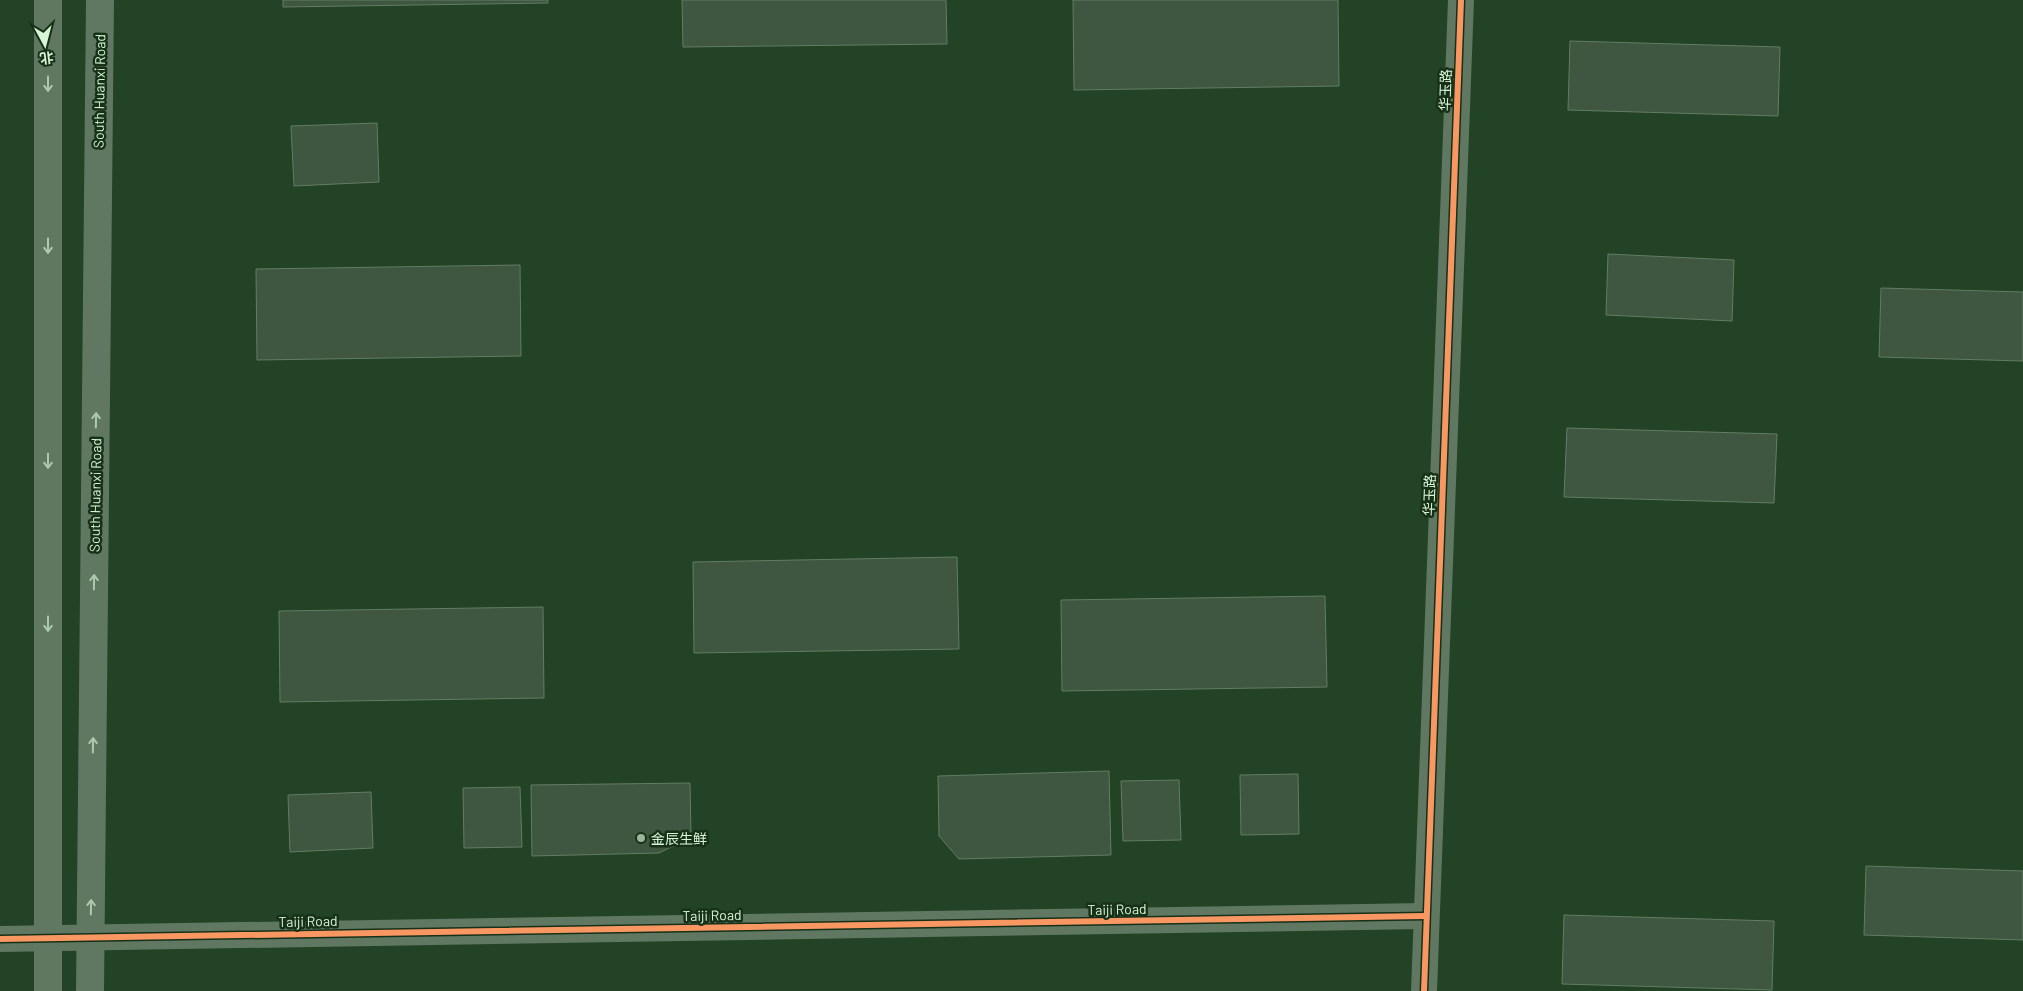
<svg xmlns="http://www.w3.org/2000/svg" width="2023" height="991" font-family="Barlow,'Noto Sans SC',sans-serif">
<style>
.building{fill:#3f5640;stroke:#637d64}
.lines{fill:none;stroke-linecap:round;stroke-linejoin:round}
.street{stroke:#607861;stroke-width:26}
.secondary{stroke:#607861;stroke-width:28}
.cycleway-casing{stroke:#173018;stroke-width:9}
.cycleway{stroke:#f99763;stroke-width:6}
.oneway{stroke:#adc9ad}
.poi-dot{fill:#98b798;stroke:#173018;stroke-width:2}
.labels{text-anchor:middle;dominant-baseline:central;stroke-width:5;stroke-linejoin:round;paint-order:stroke}
.street-label{font-size:14px;fill:#d7f5d6;stroke:#173018}
.poi-label{font-size:14px;fill:#d7f5d6;stroke:#173018;text-anchor:start}
</style>
<rect width="100%" height="100%" fill="#224325"/>
<!-- building -->
<g class="building">
<polygon points="283,0 548,0 548,3 283,7"/>
<polygon points="682,0 946,0 947,44 683,47"/>
<polygon points="1073,0 1338,0 1339,86 1074,90"/>
<polygon points="1570,41 1780,47 1778,116 1568,110"/>
<polygon points="377,123 379,182 294,186 291,126"/>
<polygon points="1608,254 1734,260 1732,321 1606,315"/>
<polygon points="520,265 521,356 257,360 256,269"/>
<polygon points="1881,288 2023,292 2023,361 1879,357"/>
<polygon points="1567,428 1777,434 1774,503 1564,497"/>
<polygon points="957,557 959,649 694,653 693,562"/>
<polygon points="1325,596 1327,687 1062,691 1061,600"/>
<polygon points="543,607 544,698 280,702 279,611"/>
<polygon points="1109,771 1111,855 959,859 939,836 938,776"/>
<polygon points="1298,774 1299,834 1241,835 1240,775"/>
<polygon points="1179,780 1181,840 1123,841 1121,781"/>
<polygon points="690,783 691,837 659,853 532,856 531,785"/>
<polygon points="520,787 522,847 464,848 463,788"/>
<polygon points="371,792 373,848 290,852 288,795"/>
<polygon points="1866,866 2023,871 2023,940 1864,935"/>
<polygon points="1564,915 1774,921 1772,990 1562,984"/>
</g>
<g class="lines">
<!-- street -->
<g class="street">
<polyline points="0,939 1425,916"/>
<polyline points="1424,991 1461,0"/>
</g>
<!-- secondary -->
<g class="secondary">
<polyline points="48,991 48,0"/>
<polyline points="90,991 100,0"/>
</g>
<!-- cycleway casing -->
<g class="cycleway-casing">
<g id="cycleway">
<polyline points="0,939 1425,916"/>
<polyline points="1424,991 1461,0"/>
</g>
</g>
<!-- cycleway -->
<use href="#cycleway" class="cycleway"/>
</g>
<!-- one-way arrows -->
<defs><path id="oneway-shaft" d="M-6 0H5M1.5-3L5.5 0L1.5 3" fill="none" stroke-width="1.6" stroke-linecap="round" stroke-linejoin="round" transform="scale(1.25)"/></defs>
<g class="oneway">
<use href="#oneway-shaft" transform="translate(48 84) rotate(90)"/>
<use href="#oneway-shaft" transform="translate(48 246) rotate(90)"/>
<use href="#oneway-shaft" transform="translate(96 420) rotate(-89)"/>
<use href="#oneway-shaft" transform="translate(48 461) rotate(90)"/>
<use href="#oneway-shaft" transform="translate(94 582) rotate(-89)"/>
<use href="#oneway-shaft" transform="translate(48 624) rotate(90)"/>
<use href="#oneway-shaft" transform="translate(93 745) rotate(-89)"/>
<use href="#oneway-shaft" transform="translate(91 907) rotate(-89)"/>
</g>
<!-- markers -->
<circle class="poi-dot" cx="641" cy="838" r="5"/>
<g class="labels">
<!-- street labels -->
<g class="street-label">
<text transform="translate(1445 90) rotate(-88)">华玉路</text>
<text transform="translate(99 91) rotate(-89)">South Huanxi Road</text>
<text transform="translate(95 495) rotate(-89)">South Huanxi Road</text>
<text transform="translate(1429 495) rotate(-88)">华玉路</text>
<text transform="translate(1117 909) rotate(-1)">Taiji Road</text>
<text transform="translate(712 915) rotate(-1)">Taiji Road</text>
<text transform="translate(308 921) rotate(-1)">Taiji Road</text>
</g>
<!-- poi labels -->
<g class="poi-label">
<text x="651" y="838">金辰生鲜</text>
</g>
</g>
<!-- north arrow -->
<g transform="translate(45 45) rotate(173)" stroke="#173018" stroke-width="4" paint-order="stroke">
<path d="M0-4L9 19L0 12L-9 19Z" fill="#d7f5d6"/>
<text y="-8" font-size="14" font-weight="bold" text-anchor="middle" fill="#d7f5d6">北</text>
</g>
</svg>
